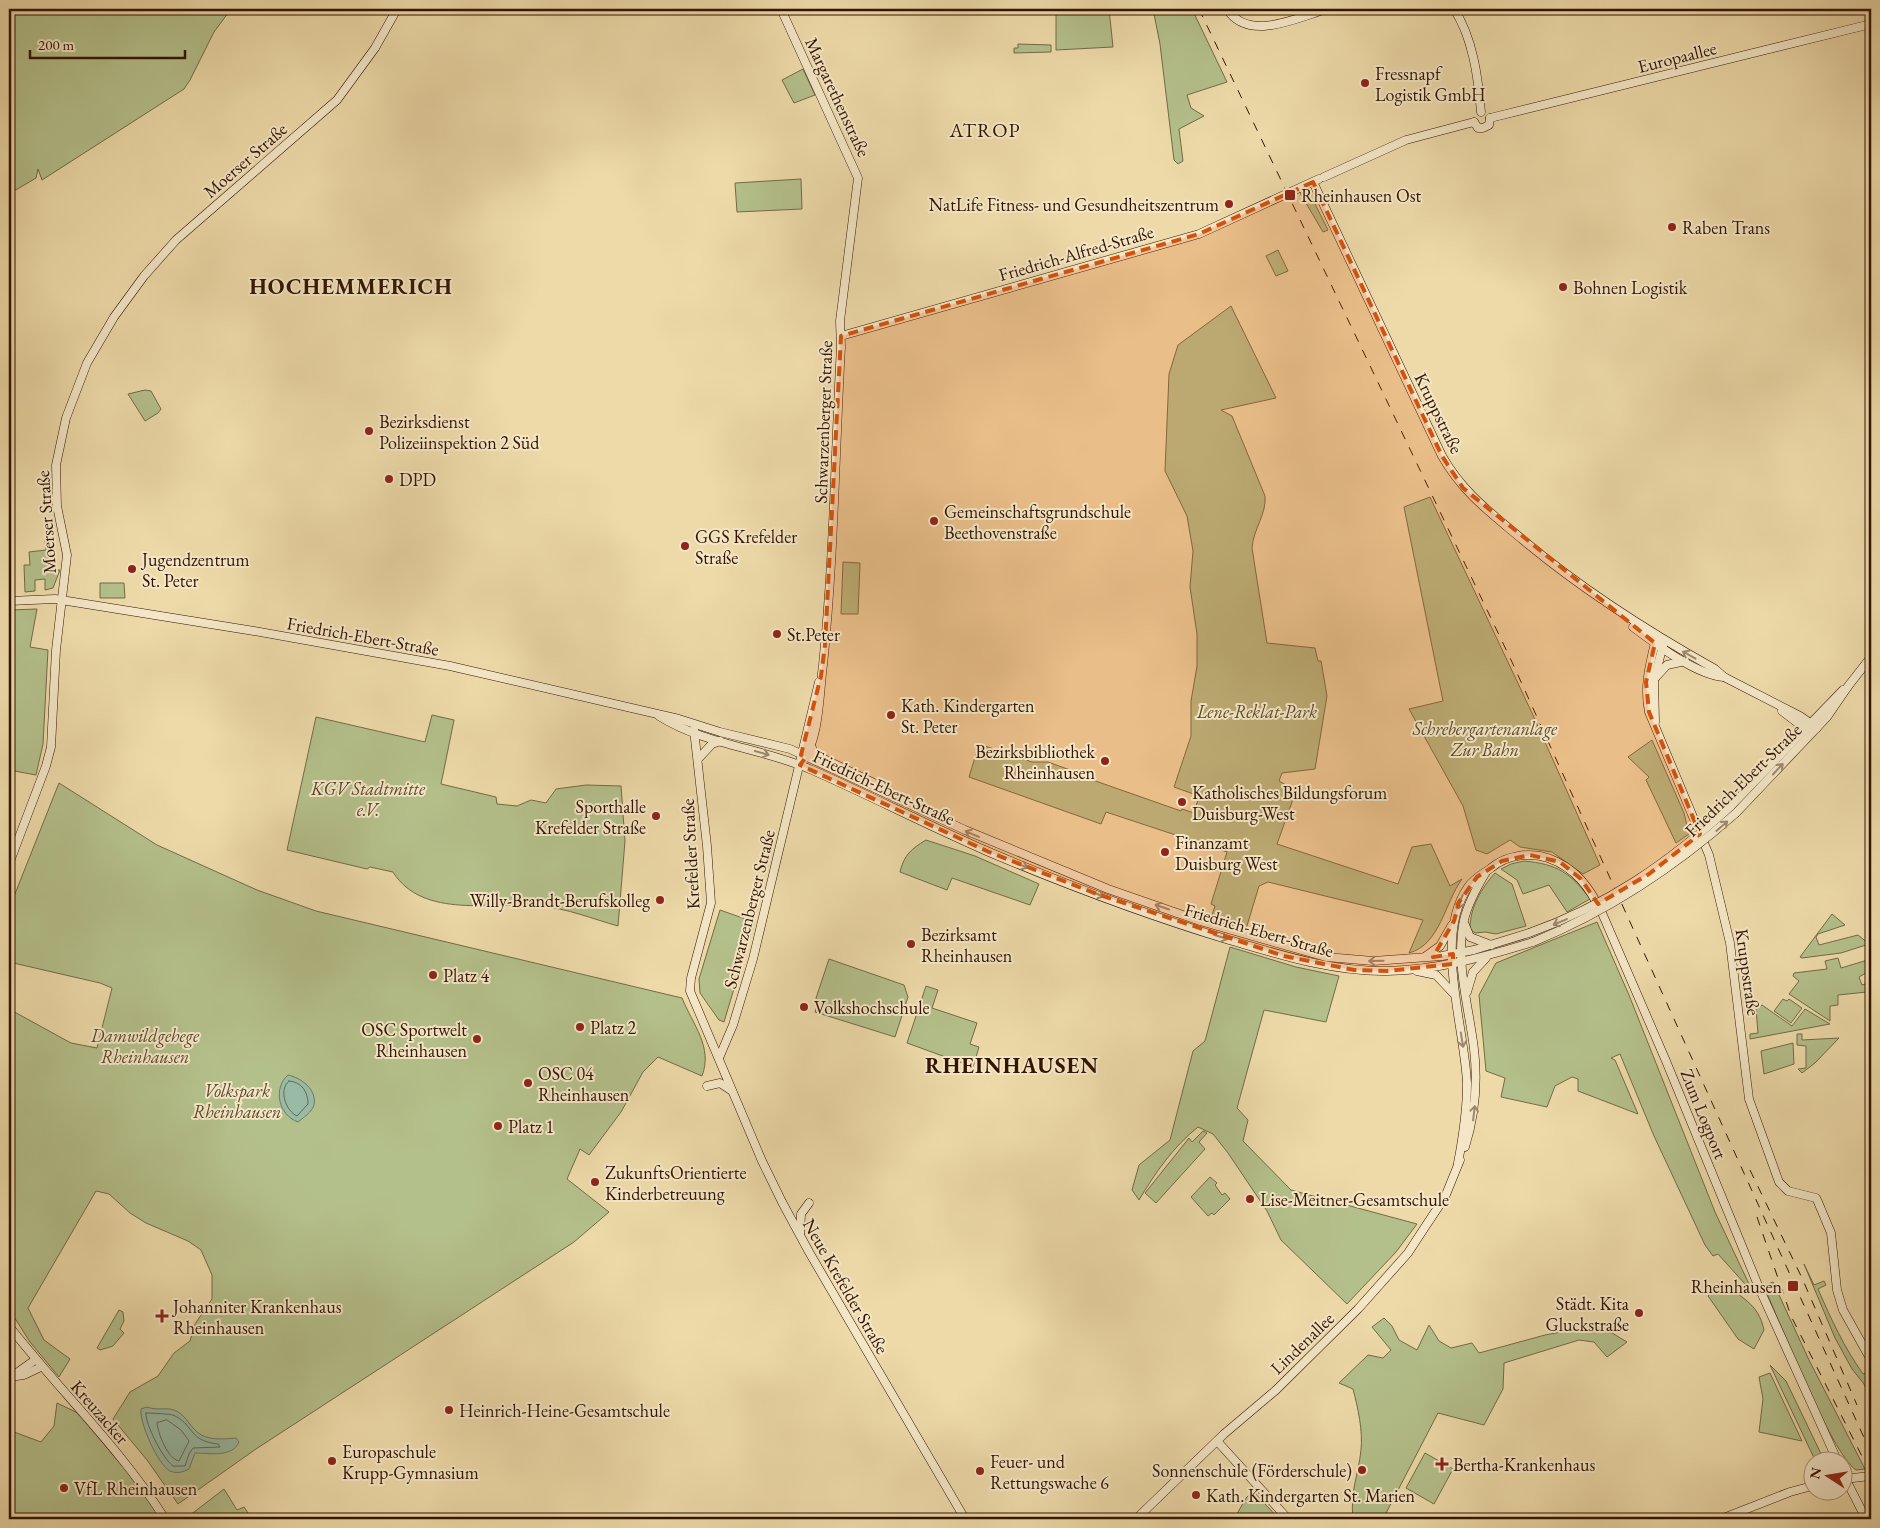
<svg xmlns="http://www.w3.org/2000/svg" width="1880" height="1528" font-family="'EB Garamond',serif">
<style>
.green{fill:#b4c08b;stroke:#746a46}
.water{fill:#99bba6;stroke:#707864}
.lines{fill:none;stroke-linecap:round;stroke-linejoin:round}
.shore{stroke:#666754;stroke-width:1}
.secondary-casing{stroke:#331301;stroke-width:9}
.secondary{stroke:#f4e7c7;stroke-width:8}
.rail{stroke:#331301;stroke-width:1;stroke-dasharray:9 9;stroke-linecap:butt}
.secondary-bridge-casing{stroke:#331301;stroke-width:9;stroke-linecap:butt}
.secondary-bridge{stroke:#f4e7c7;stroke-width:8}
.oneway{stroke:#9d886e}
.marked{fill:#d6520b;fill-opacity:0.2;stroke:#d6520b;stroke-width:4;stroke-dasharray:10 6;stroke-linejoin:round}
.poi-dot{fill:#8f2418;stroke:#f4e7c7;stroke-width:2}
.labels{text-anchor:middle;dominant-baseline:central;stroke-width:4;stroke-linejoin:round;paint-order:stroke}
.street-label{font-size:18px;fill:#331301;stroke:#f4e7c7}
.poi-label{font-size:18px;fill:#331301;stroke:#f4e7c7;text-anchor:start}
.park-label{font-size:18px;font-style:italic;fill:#5a472a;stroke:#f4e7c7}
.quarter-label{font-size:20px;letter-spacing:1px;fill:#331301;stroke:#f4e7c7}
.district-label{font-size:22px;font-weight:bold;letter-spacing:1px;fill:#331301;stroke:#f4e7c7}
</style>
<rect width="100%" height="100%" fill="#eedaa9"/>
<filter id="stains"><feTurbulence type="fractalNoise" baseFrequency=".004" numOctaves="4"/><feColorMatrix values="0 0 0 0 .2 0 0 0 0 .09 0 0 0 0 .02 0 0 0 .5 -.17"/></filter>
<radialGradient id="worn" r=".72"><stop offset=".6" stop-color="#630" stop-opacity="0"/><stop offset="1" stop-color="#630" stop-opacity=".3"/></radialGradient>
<!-- green -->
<g class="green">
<polygon points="9,9 231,9 214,32 190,80 184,89 42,180 38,169 36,178 9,194"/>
<polygon points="1056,9 1109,9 1113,47 1056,50"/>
<polygon points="1153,9 1192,9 1227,82 1187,95 1191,108 1204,116 1179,129 1183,161 1178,164 1174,160 1160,44"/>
<polygon points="1018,44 1051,45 1051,52 1014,53 1014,48 1018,48"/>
<polygon points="803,69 815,95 794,103 782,80"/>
<polygon points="801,179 802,209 737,212 735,183"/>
<polygon points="1304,192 1313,200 1328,230 1323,232 1300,193"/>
<polygon points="1278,250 1288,271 1276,276 1266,256"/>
<path d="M1231 306 1276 398 1221 410 1232 416 1265 496C1267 513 1253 530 1252 548L1267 643 1315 648 1318 661H1321L1327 696 1315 769 1282 773 1279 781 1296 791 1277 844 1398 884 1412 847 1431 844 1450 886 1462 879C1445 902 1440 945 1409 953L1423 920 1268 882 1259 886 1246 929 1211 918 1215 906 1211 904 1227 852 1106 812 1101 824 969 777 979 744 1032 762H1048L1081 774 1083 770 1089 772 1087 778 1181 811 1182 809 1194 813 1199 796 1174 787 1191 736V701L1197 666V634L1190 587 1193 551 1187 516 1165 471 1169 374 1178 345Z"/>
<polygon points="145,390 151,391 161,409 158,413 145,421 128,394"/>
<polygon points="1430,497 1532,713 1600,865 1583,874 1552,852 1520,847 1510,840 1487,854 1476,850 1463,806 1409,709 1443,701 1404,507"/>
<polygon points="49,538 51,570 60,570 53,588 45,590 45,579 35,580 35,591 25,592 24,565 30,565 29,552 46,550 45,539"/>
<polygon points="843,562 860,563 858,614 841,614"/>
<polygon points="100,583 124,583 125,598 100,598"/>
<polygon points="37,609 30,647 48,650 43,744 36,775 9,770 9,610"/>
<path d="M432 715 454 720 441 784 496 797 497 804 517 806 531 800 546 803 556 789 586 785 621 786 625 841 618 926C593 919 566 908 540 906 494 901 423 920 393 872L370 867 367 869 287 850 316 717 425 742Z"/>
<polygon points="1652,740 1684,813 1689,834 1676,843 1646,780 1649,777 1628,757"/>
<path d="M59 783 157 845 257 890 316 911 682 998C693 1025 713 1047 702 1076L658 1057 643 1072 621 1112 589 1155 580 1149 567 1179 609 1212 574 1242 256 1449 178 1504 147 1460 113 1419 130 1392 158 1376 174 1353 190 1341 195 1324 212 1299V1275L201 1250 188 1241 146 1223 130 1213 109 1194 96 1191 28 1308 44 1340 70 1359 59 1377 30 1342 9 1309V1009L71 1043 97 1048 112 988 100 983 9 962V909Z"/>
<path d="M926 840 975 856 1039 884 1030 905 952 878 947 890 900 872C904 855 911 849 926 840Z"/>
<path d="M1524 861C1557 864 1571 873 1590 899L1567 912 1549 885 1523 894 1517 880 1501 869 1511 864Z"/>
<path d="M1495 873 1512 884 1526 926 1496 934 1485 932 1475 933 1470 929C1470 907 1481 889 1495 873Z"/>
<polygon points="720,910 754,922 724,1022 719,1020 700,993 699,979"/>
<polygon points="1832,914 1845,925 1818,934 1816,937 1819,945 1858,935 1869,944 1841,953 1802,958 1800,957"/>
<polygon points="1597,922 1629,995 1715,1212 1749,1284 1745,1284 1718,1254 1713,1256 1705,1245 1654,1136 1620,1054 1611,1058 1615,1060 1638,1114 1578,1091 1578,1079 1572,1077 1555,1086 1547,1107 1501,1097 1505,1078 1486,1071 1479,995 1496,963"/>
<path d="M1230 947 1296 967 1339 976 1326 1022 1264 1010 1237 1108 1248 1120 1243 1141 1291 1190 1417 1224 1396 1252 1347 1304 1281 1240 1267 1211 1228 1153 1213 1134 1198 1127C1174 1146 1155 1173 1139 1200L1132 1190 1139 1165 1170 1140 1193 1051 1205 1041Z"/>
<polygon points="1838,958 1841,968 1871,959 1871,970 1859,977 1862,985 1871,982 1871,1001 1867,1001 1867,992 1838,995 1838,1005 1830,1006 1830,1021 1789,994 1799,981 1793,976 1794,973 1827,969 1825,961"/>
<polygon points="829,959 904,985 908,997 895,1037 815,1012 818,1003 816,998"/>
<polygon points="926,986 938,990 932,1008 977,1023 970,1044 979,1047 973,1067 907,1043"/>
<polygon points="1783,999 1787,1001 1789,999 1802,1008 1791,1023 1774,1011"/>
<polygon points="1762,1005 1792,1026 1805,1009 1830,1024 1750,1039 1750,1034 1758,1033 1756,1009"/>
<polygon points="1797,1034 1802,1034 1802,1040 1839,1038 1815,1063 1802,1073 1798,1069 1806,1068 1806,1046 1797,1045"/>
<polygon points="1793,1043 1794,1064 1764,1074 1761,1051"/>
<polygon points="1203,1131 1207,1133 1199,1142 1205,1149 1156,1203 1145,1193 1189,1138 1192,1142"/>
<polygon points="1210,1177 1217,1183 1215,1185 1222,1195 1225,1193 1230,1199 1214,1215 1212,1213 1208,1216 1191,1197"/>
<path d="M1804 1264 1814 1285 1824 1281 1826 1285 1818 1289C1831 1319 1844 1347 1863 1374L1869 1372V1367L1871 1370V1401L1864 1384 1852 1369 1835 1338Z"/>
<path d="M1722 1281C1741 1299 1758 1302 1764 1330L1754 1349 1738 1339 1708 1296Z"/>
<path d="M1773 1282 1809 1360 1865 1469 1856 1470C1831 1453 1779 1321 1764 1286Z"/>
<polygon points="119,1310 123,1312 124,1321 120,1329 124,1333 113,1346 100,1350 97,1348"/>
<path d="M1384 1318 1392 1326 1399 1340 1417 1350 1429 1325 1439 1341 1451 1348 1472 1343 1479 1353 1545 1335 1594 1326 1607 1330 1627 1342 1607 1357 1594 1342 1579 1340 1504 1363 1503 1389 1484 1425 1438 1413 1383 1519H1353C1350 1491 1358 1477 1361 1450 1363 1431 1358 1408 1353 1389L1339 1383 1368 1355 1383 1358 1391 1350 1372 1327Z"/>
<polygon points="1770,1365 1786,1381 1824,1460 1815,1460"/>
<polygon points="1770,1373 1802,1441 1759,1432 1763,1399 1759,1377"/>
<polygon points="57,1403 78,1413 144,1492 159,1516 152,1519 9,1519 9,1440 14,1432 41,1442 54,1426"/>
<polygon points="1425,1453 1453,1469 1434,1504 1406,1488"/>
<polygon points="224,1489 237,1510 244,1507 252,1519 185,1519"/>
<polygon points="1253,1491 1279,1519 1234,1519 1246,1498"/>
</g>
<!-- water -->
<g class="water">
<path d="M288 1075C301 1078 317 1089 314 1105 312 1112 303 1118 298 1122 278 1115 273 1088 288 1075Z"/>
<path d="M147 1407C158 1411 164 1407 174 1410 185 1414 189 1425 197 1432 207 1441 224 1439 236 1438L239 1442C232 1458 209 1453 195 1453L189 1469C183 1472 177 1474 170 1471 158 1465 139 1422 141 1409Z"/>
</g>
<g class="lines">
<!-- shore -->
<g class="shore">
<path d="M289 1081C302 1082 308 1092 308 1104L297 1116C286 1111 278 1090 289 1081Z"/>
<path d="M146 1413C151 1413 170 1414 173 1415 194 1424 188 1441 218 1444L220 1447 193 1448 189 1454 185 1466H173C163 1459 145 1424 146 1413Z"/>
<path d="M167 1420 181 1430 189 1441 179 1461C168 1459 158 1434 157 1423Z"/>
</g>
<!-- secondary casing -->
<g class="secondary-casing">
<g id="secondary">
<path d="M781 9 858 178 840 321 841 347C835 453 834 559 823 665 819 694 820 736 803 761"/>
<path d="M1227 9C1249 43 1298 17 1327 9"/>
<path d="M1454 9C1473 38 1478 77 1481 112"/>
<polyline points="1490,118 1871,24"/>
<polyline points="1474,122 1478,128 1483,128 1489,125 1490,118"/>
<polyline points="1324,177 1406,140 1474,122"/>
<path d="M1313 182 1442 456C1463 493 1491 513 1523 540 1583 590 1647 631 1715 669L1724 677 1800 716 1817 728"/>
<polyline points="841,336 1199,234 1319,179"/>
<polyline points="9,601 55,599 254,631 450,666 679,719 720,732 790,749 965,830 1108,889 1200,921 1326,957 1373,961 1442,956 1474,950 1529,933"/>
<path d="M1633 627C1656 644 1696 675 1724 677"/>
<path d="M1662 640 1655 643C1649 667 1644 688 1649 712L1709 855 1730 943 1749 1099 1779 1182 1788 1191 1816 1198 1818 1202 1831 1233 1837 1290 1843 1310 1871 1360"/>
<polyline points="1655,678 1667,665 1685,661"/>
<polyline points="1782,711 1808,731"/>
<path d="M659 716C705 745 763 748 812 770 871 796 929 826 989 852 1067 885 1147 915 1229 940 1281 955 1333 972 1387 971 1437 970 1485 957 1533 942"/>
<polyline points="1655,722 1654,680 1663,645"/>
<polyline points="694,730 707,846 711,903 691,978 690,991 762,1161 782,1202 809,1252 965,1519"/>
<polyline points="811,745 814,754 874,783 881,790"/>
<polyline points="698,759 712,744 720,741"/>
<polyline points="1730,807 1843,690"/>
<polyline points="1736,813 1827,717 1849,685 1871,657"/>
<polyline points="9,864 46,766 51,747 56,650 67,555 57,506 56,465 66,418 87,363 114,317 144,276 176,240 337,100 375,48 397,9"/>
<polyline points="1465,925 1470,937 1491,945"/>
<polyline points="1426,956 1440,946 1452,925"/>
<polyline points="1417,971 1436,975 1454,994"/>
<polyline points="1467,992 1473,972 1486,958"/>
<polyline points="719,1058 733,1025 753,959 819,682"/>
<polyline points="707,1086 720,1083 732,1091"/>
<path d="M1465 1147C1475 1115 1478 1083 1474 1049 1469 1007 1455 963 1464 920 1468 903 1477 887 1486 872"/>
<path d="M1458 1163C1463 1137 1467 1111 1467 1084 1465 1027 1433 937 1468 887 1474 878 1483 874 1491 868 1506 855 1530 852 1548 858 1576 868 1590 888 1602 913L1666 1061 1760 1290 1837 1460"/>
<polyline points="800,1234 801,1214 809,1203"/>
<path d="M9 1326C60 1391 121 1449 165 1519"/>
<polyline points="14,1375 35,1360"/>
<polyline points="9,1377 24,1375 41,1367"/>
<polyline points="1217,1441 1288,1519"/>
<polyline points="1842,1472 1866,1519"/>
<polyline points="1843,1479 1871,1476"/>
<polyline points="1136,1519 1224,1434 1276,1390 1358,1309 1408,1253 1425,1227 1445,1197 1460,1160"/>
<polyline points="1721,1519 1790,1492 1812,1486"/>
</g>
</g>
<!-- secondary -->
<use href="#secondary" class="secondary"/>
<!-- rail -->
<g class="rail">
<polyline points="1199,9 1512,662 1871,1453"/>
<polyline points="1750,1170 1802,1278 1857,1405"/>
<polyline points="1757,1217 1791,1316 1871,1474"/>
</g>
<!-- secondary-bridge casing -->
<g class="secondary-bridge-casing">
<g id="secondary-bridge">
<path d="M1529 933C1608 905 1668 863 1730 807"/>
<path d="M1533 942C1609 911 1675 867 1736 813"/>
</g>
</g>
<!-- secondary-bridge -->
<use href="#secondary-bridge" class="secondary-bridge"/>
</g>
<!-- one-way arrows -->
<defs><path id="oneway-shaft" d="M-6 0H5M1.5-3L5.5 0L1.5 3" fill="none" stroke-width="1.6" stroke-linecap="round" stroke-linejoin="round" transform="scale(1.25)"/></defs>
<g class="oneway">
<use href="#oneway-shaft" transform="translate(1689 655) rotate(-151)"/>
<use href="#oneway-shaft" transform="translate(762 753) rotate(16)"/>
<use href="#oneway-shaft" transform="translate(1778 769) rotate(-47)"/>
<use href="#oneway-shaft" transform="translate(1722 826) rotate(-41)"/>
<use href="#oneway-shaft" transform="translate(972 834) rotate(-157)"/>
<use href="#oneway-shaft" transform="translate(1021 865) rotate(22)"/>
<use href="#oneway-shaft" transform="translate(1097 894) rotate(21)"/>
<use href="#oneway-shaft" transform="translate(1460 902) rotate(111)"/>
<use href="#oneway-shaft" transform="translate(1162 907) rotate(-161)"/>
<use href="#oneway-shaft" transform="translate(1560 922) rotate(157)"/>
<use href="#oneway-shaft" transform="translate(1221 937) rotate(17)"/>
<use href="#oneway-shaft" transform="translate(1376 961) rotate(179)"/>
<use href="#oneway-shaft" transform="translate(1462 1040) rotate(81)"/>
<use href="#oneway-shaft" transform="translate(1474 1113) rotate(-83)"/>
</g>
<!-- marked area -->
<path class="marked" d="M1313 182 1442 456 1463 488 1655 643 1646 682 1649 712 1700 834 1649 874 1598 904 1581 879 1560 862 1530 855 1502 861 1477 877 1459 902 1454 921 1433 957 1453 954V964L1387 971 1354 970 1284 956 1097 894 989 852 800 765 806 757 801 755 821 676 825 645 841 336 1199 234Z"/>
<!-- markers -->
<g class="poi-dot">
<circle cx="1365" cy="83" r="5"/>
<rect x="1284" y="189" width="12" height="12" rx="2.5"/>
<circle cx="1229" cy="204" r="5"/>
<circle cx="1672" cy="227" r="5"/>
<circle cx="1563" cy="287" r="5"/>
<circle cx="369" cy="431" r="5"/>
<circle cx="389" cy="479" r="5"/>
<circle cx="934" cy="521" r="5"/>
<circle cx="685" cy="546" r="5"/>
<circle cx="132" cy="569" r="5"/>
<circle cx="777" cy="634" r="5"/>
<circle cx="891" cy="715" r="5"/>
<circle cx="1105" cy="761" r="5"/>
<circle cx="1182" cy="802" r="5"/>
<circle cx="656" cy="816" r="5"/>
<circle cx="1165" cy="852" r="5"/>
<circle cx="660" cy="900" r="5"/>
<circle cx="911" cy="944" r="5"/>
<circle cx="433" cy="975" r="5"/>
<circle cx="804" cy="1007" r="5"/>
<circle cx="580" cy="1027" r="5"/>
<circle cx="477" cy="1039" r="5"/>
<circle cx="528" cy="1083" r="5"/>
<circle cx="498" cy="1126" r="5"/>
<circle cx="595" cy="1182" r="5"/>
<circle cx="1250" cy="1199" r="5"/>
<rect x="1787" y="1280" width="12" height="12" rx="2.5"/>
<circle cx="1639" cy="1313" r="5"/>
<path d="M159.5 1308.5h5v5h5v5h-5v5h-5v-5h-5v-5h5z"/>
<circle cx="449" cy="1410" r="5"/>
<circle cx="332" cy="1461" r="5"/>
<path d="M1439.5 1456.5h5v5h5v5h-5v5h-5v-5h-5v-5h5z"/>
<circle cx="1362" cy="1470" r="5"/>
<circle cx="980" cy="1471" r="5"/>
<circle cx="64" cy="1488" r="5"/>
<circle cx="1196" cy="1495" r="5"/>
</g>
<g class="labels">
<!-- street labels -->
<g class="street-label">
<text transform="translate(1677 57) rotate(-14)">Europaallee</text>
<text transform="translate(838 97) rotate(65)">Margarethenstraße</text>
<text transform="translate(245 160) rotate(-41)">Moerser Straße</text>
<text transform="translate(1076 253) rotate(-16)">Friedrich-Alfred-Straße</text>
<text transform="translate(1439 413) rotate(64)">Kruppstraße</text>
<text transform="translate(823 422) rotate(-88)">Schwarzenberger Straße</text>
<text transform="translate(46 522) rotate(-94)">Moerser Straße</text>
<text transform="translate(363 636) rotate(10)">Friedrich-Ebert-Straße</text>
<text transform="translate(1743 780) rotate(-44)">Friedrich-Ebert-Straße</text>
<text transform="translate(884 787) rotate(25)">Friedrich-Ebert-Straße</text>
<text transform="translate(690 854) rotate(-93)">Krefelder Straße</text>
<text transform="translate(749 909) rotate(-76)">Schwarzenberger Straße</text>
<text transform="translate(1259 930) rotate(16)">Friedrich-Ebert-Straße</text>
<text transform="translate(1748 972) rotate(82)">Kruppstraße</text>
<text transform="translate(1704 1114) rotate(68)">Zum Logport</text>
<text transform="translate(846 1286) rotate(60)">Neue Krefelder Straße</text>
<text transform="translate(1302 1343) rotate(-44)">Lindenallee</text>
<text transform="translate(100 1412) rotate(49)">Kreuzacker</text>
</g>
<!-- poi labels -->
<g class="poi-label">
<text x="1375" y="73">Fressnapf<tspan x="1375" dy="21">Logistik GmbH</tspan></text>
<text x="1301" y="195">Rheinhausen Ost</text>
<text x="1219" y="204" text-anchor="end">NatLife Fitness- und Gesundheitszentrum</text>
<text x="1682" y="227">Raben Trans</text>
<text x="1573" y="287">Bohnen Logistik</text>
<text x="379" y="421">Bezirksdienst<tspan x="379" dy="21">Polizeiinspektion 2 Süd</tspan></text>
<text x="399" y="479">DPD</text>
<text x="944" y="511">Gemeinschaftsgrundschule<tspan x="944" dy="21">Beethovenstraße</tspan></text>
<text x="695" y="536">GGS Krefelder<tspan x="695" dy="21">Straße</tspan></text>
<text x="142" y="559">Jugendzentrum<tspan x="142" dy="21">St. Peter</tspan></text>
<text x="787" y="634">St.Peter</text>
<text x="901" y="705">Kath. Kindergarten<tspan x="901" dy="21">St. Peter</tspan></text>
<text x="1095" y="751" text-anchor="end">Bezirksbibliothek<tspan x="1095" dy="21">Rheinhausen</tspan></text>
<text x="1192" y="792">Katholisches Bildungsforum<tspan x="1192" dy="21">Duisburg-West</tspan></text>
<text x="646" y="806" text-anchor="end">Sporthalle<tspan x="646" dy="21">Krefelder Straße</tspan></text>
<text x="1175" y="842">Finanzamt<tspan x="1175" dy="21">Duisburg West</tspan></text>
<text x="650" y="900" text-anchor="end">Willy-Brandt-Berufskolleg</text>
<text x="921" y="934">Bezirksamt<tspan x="921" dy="21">Rheinhausen</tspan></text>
<text x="443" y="975">Platz 4</text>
<text x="814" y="1007">Volkshochschule</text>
<text x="590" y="1027">Platz 2</text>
<text x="467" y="1029" text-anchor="end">OSC Sportwelt<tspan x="467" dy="21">Rheinhausen</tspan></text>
<text x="538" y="1073">OSC 04<tspan x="538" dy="21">Rheinhausen</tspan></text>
<text x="508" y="1126">Platz 1</text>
<text x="605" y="1172">ZukunftsOrientierte<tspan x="605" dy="21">Kinderbetreuung</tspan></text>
<text x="1260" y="1199">Lise-Meitner-Gesamtschule</text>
<text x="1782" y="1286" text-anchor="end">Rheinhausen</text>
<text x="1629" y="1303" text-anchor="end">Städt. Kita<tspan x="1629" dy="21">Gluckstraße</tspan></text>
<text x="173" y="1306">Johanniter Krankenhaus<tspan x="173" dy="21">Rheinhausen</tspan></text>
<text x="459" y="1410">Heinrich-Heine-Gesamtschule</text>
<text x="342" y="1451">Europaschule<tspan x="342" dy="21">Krupp-Gymnasium</tspan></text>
<text x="990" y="1461">Feuer- und<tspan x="990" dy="21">Rettungswache 6</tspan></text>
<text x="1453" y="1464">Bertha-Krankenhaus</text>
<text x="1352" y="1470" text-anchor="end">Sonnenschule (Förderschule)</text>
<text x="74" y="1488">VfL Rheinhausen</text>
<text x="1206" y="1495">Kath. Kindergarten St. Marien</text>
</g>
<!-- park labels -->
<g class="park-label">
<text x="1257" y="711">Lene-Reklat-Park</text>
<text x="1485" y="728">Schrebergartenanlage<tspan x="1485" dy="21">Zur Bahn</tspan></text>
<text x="368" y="788">KGV Stadtmitte<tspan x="368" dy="21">e.V.</tspan></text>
<text x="145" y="1035">Damwildgehege<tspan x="145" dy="21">Rheinhausen</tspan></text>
<text x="237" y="1090">Volkspark<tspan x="237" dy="21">Rheinhausen</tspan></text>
</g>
<!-- quarter labels -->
<g class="quarter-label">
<text x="985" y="130">ATROP</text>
</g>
<!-- district labels -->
<g class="district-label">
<text x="351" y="286">HOCHEMMERICH</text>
<text x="1012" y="1065">RHEINHAUSEN</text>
</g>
</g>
<!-- margin -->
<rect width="1880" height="1528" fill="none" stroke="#eedaa9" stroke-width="30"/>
<rect x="10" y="10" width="1860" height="1508" fill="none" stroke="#331301" stroke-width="2.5"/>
<rect x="15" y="15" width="1850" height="1498" fill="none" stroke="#331301"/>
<!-- north arrow -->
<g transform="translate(1828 1476) rotate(282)"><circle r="24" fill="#f4e7c7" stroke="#a79278"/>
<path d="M0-4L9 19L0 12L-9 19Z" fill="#8f2418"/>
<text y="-8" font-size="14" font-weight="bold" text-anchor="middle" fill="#331301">N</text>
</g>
<!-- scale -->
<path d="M30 50v8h155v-8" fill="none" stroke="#331301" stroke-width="2.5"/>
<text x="38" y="50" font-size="15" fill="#331301" stroke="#f4e7c7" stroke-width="4" paint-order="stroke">200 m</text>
<rect width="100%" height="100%" filter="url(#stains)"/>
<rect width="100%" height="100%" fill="url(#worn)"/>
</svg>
